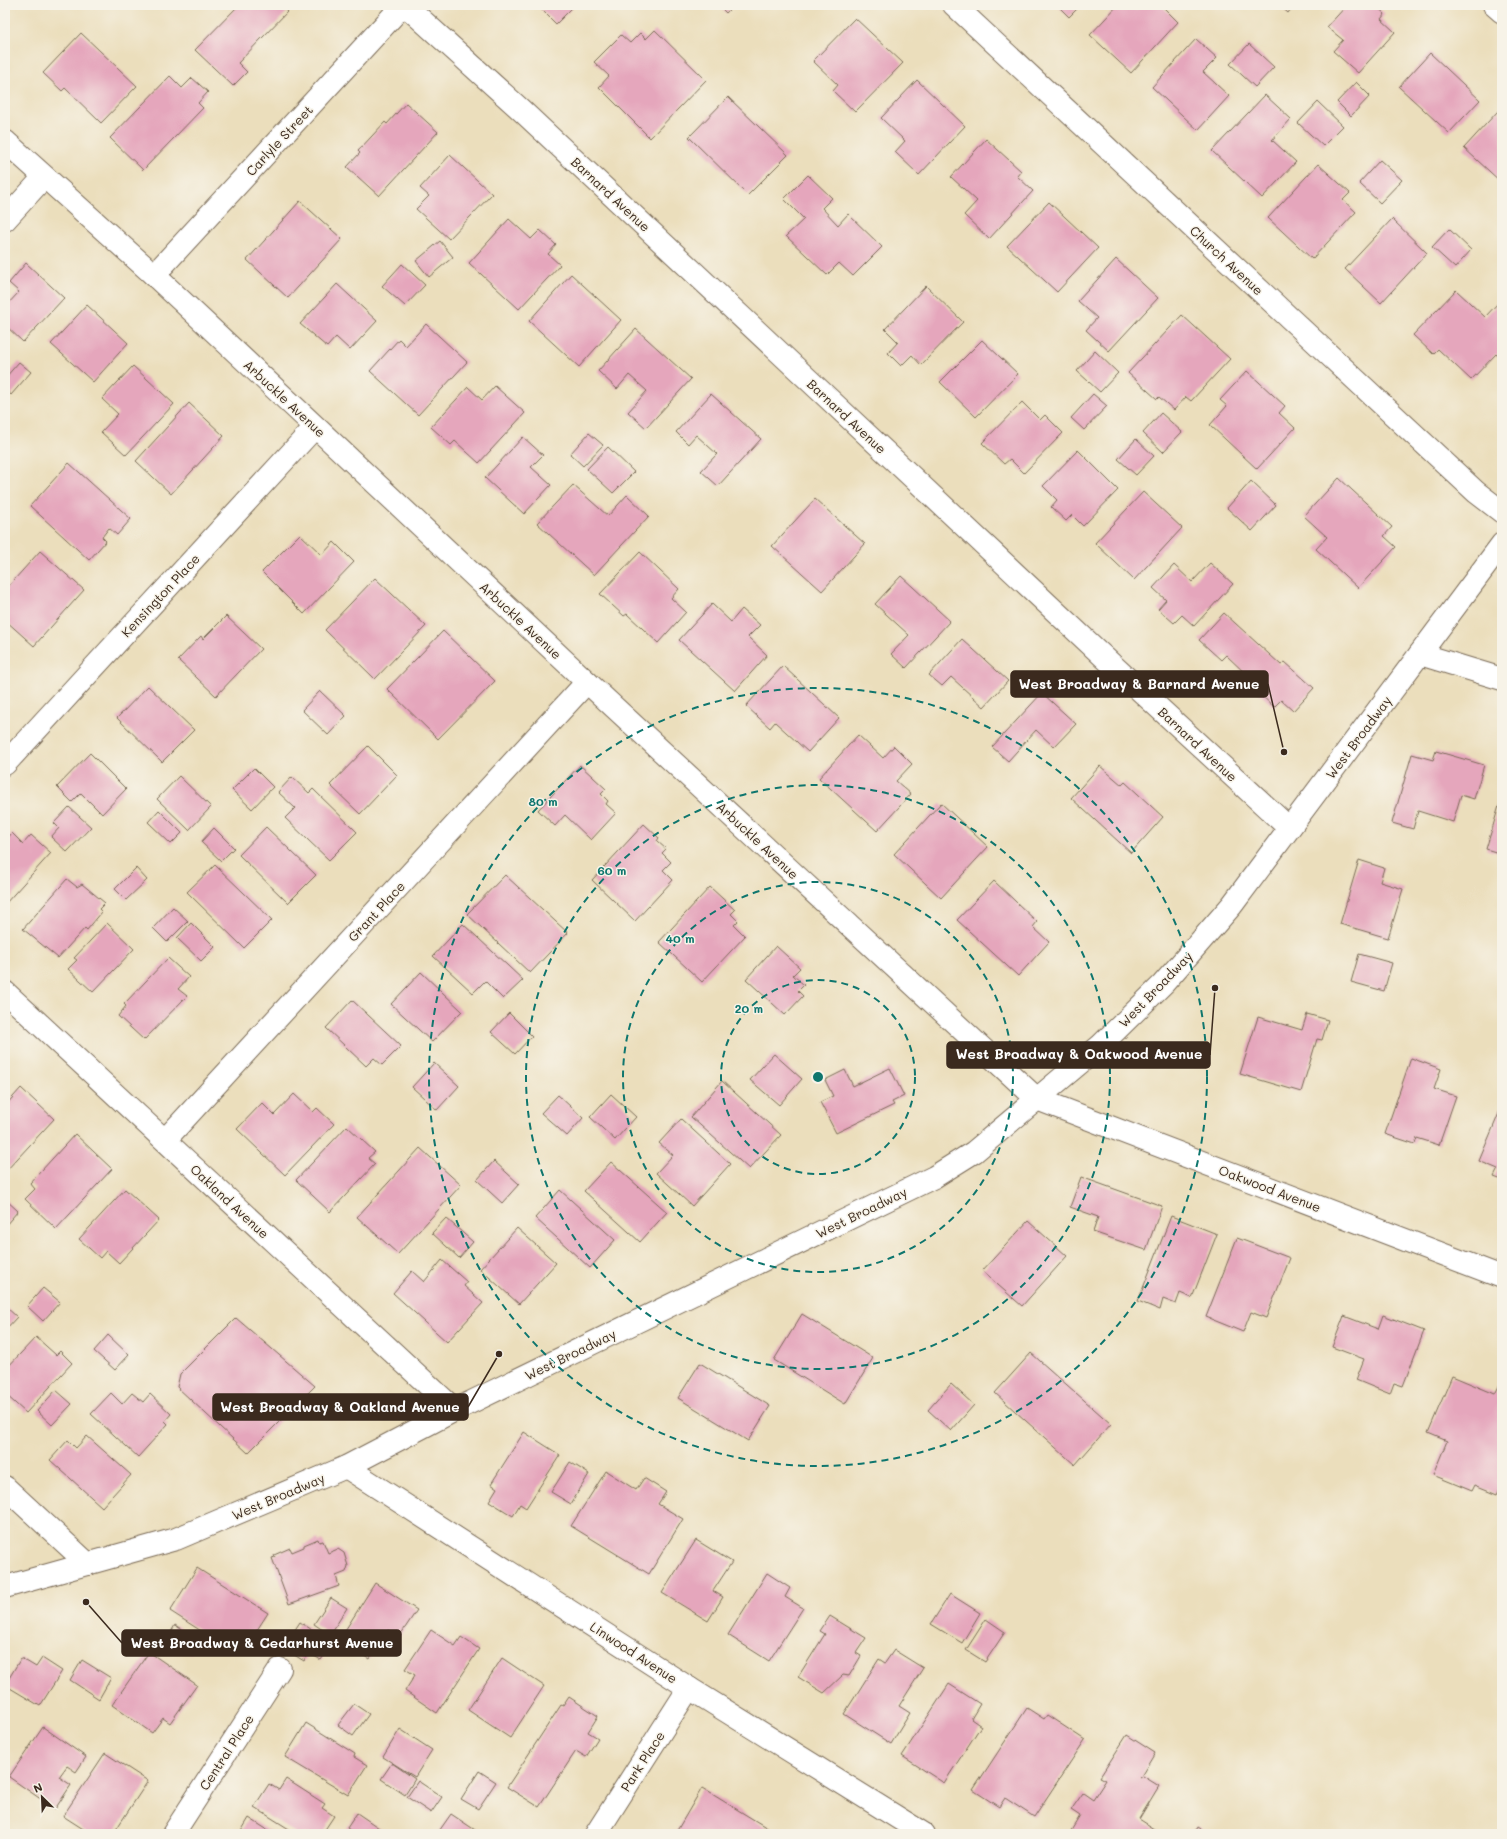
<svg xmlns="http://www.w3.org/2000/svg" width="1507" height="1839" font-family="Mali,sans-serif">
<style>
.building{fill:#e5a6bc}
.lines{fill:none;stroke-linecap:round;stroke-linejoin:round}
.minor-casing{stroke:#796955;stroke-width:24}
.secondary-casing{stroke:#796955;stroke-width:24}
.minor{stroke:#fff;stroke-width:22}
.secondary{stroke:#fff;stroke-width:22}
.ring{fill:none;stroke:#0f766e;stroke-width:2;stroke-dasharray:7 5}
.labels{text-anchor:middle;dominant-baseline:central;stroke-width:3;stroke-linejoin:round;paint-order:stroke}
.street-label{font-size:13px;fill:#3b2a1e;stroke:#f7f3e8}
.centre{fill:#0f766e;stroke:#f7f3e8;stroke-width:2}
.ring-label{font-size:12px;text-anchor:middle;font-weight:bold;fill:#0f766e;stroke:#f7f3e8;stroke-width:3;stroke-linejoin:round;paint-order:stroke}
.leader{fill:none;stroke:#3b2a1e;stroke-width:1.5}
.callout-dot{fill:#3b2a1e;stroke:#f7f3e8;stroke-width:1.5}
.callout{fill:#3b2a1e;stroke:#3b2a1e;stroke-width:1.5}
.callout-label{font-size:14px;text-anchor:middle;font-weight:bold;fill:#fff}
</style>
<rect width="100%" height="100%" fill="#f7f3e8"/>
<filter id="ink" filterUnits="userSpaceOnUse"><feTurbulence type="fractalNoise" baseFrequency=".025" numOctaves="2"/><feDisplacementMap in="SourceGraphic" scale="8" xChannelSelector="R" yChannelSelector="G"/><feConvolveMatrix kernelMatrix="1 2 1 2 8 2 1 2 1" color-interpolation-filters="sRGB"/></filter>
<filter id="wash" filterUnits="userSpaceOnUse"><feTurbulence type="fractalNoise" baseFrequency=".012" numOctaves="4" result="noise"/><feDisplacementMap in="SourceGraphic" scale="16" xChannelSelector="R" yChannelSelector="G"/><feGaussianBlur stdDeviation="0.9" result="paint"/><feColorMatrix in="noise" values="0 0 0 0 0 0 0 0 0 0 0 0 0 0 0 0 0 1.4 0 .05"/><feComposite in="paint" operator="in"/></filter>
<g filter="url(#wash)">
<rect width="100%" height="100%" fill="#ebdebc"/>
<g id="blocks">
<!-- building -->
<g class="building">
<polygon points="239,5 281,5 288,11 238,63 247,72 233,86 195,50"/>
<polygon points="537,5 575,5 556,24"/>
<polygon points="718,5 734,5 726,13"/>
<polygon points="1057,5 1081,5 1069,17"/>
<polygon points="1118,5 1131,5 1136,10 1140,5 1161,5 1178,22 1131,73 1090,35"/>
<polygon points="1279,5 1294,5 1288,13"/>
<polygon points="1347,5 1375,5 1385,14 1381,19 1395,32 1358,73 1333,51 1343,40 1327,27"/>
<polygon points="855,18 903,63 855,112 833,91 838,85 813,61"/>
<polygon points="655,30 706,80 650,138 599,87 609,76 594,62 621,35 630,43 640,33 646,39"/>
<polygon points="81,33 137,86 101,123 65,88 62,91 43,73"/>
<polygon points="1196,39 1217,58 1203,72 1229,96 1198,130 1152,87"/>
<polygon points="1249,44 1274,67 1255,87 1230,64"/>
<polygon points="1430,53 1480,100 1449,133 1399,87"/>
<polygon points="170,76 182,88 192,78 208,92 198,103 203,108 143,170 110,138"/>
<polygon points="917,80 965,126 919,175 895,152 905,141 881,118"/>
<polygon points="1356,82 1370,96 1351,116 1337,102"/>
<polygon points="1265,95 1291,119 1272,140 1296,162 1262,198 1212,151"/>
<polygon points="728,97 788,155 748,195 689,137"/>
<polygon points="1318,102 1343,126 1323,146 1298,123"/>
<polygon points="406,103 438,132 379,196 347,167 360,153 358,151 385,122 387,124"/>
<polygon points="1498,111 1502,115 1502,183 1464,148"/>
<polygon points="986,139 1021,171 1017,176 1033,191 989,239 964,215 977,201 951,177"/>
<polygon points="450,155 492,194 449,239 416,209 429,196 420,188"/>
<polygon points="1380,160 1402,180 1380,203 1359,183"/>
<polygon points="1318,164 1350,193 1343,200 1356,212 1312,259 1268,218"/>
<polygon points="808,175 832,198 822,208 838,225 848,214 882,247 853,276 839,263 827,275 786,236 804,219 784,199"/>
<polygon points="300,201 342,239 288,298 247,260"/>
<polygon points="1049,202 1098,248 1057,292 1007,246"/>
<polygon points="509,219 531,239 540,230 556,245 548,254 560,265 519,309 469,263"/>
<polygon points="1392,219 1427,253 1381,303 1345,269"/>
<polygon points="1449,229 1471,250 1455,268 1432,247"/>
<polygon points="440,241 453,257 429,277 416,261"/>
<polygon points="1116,259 1158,298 1109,351 1086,330 1097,318 1078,301"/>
<polygon points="26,263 64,298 23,342 5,325 5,307 19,292 9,283"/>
<polygon points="402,264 425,285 405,306 382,286"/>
<polygon points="571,274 621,320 579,367 529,321"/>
<polygon points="337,284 377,321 350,350 336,337 327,347 300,324"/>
<polygon points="926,286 963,322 921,365 912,355 901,366 888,353 898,342 885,329"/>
<polygon points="1456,290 1485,317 1499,302 1502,305 1502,357 1501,359 1496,354 1471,380 1438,349 1433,354 1413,335"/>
<polygon points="87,305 128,343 93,382 51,344"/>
<polygon points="1182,315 1230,359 1191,401 1186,397 1174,410 1159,397 1157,399 1128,373"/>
<polygon points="426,324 467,362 418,415 370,371 399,339 406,346"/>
<polygon points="636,329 691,379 646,428 628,412 647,391 629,375 617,389 598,371"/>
<polygon points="982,340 1018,374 976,417 940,382"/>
<polygon points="1095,351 1118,373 1100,392 1077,371"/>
<polygon points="19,362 31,372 11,395 5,389 5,378"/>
<polygon points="133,366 174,404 126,455 101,432 118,414 102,399"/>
<polygon points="1247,371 1285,406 1279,413 1295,428 1257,469 1210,425 1227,406 1220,400"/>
<polygon points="495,386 525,413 479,463 455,441 451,445 431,427 468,387 482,400"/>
<polygon points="711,394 761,439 718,486 701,471 717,454 696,435 688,444 676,432"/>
<polygon points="1093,394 1107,406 1084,430 1071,418"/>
<polygon points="1022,402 1040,420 1045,415 1063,433 1024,473 1010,459 1004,464 982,443"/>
<polygon points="189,403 224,436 171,494 136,461"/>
<polygon points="1161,413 1182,432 1163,452 1143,433"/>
<polygon points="589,433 603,445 583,466 570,454"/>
<polygon points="523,437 543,455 531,467 551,485 524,514 485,478"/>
<polygon points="1136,439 1154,456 1136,475 1118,459"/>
<polygon points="608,447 634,472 613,493 587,469"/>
<polygon points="1078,450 1118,490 1083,526 1072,515 1066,521 1051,507 1057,500 1043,486"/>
<polygon points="69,463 131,519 117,535 109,528 102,537 106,541 89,560 30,506"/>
<polygon points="1339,478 1392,527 1384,536 1396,547 1358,588 1316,549 1327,537 1304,516"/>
<polygon points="1251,481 1276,505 1252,531 1227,508"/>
<polygon points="573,485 608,516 627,495 649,516 594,575 537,523"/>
<polygon points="1143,492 1182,528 1134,580 1095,543"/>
<polygon points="815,499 865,544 822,591 772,546"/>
<polygon points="300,534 322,555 334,542 354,562 304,614 262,572"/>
<polygon points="40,551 84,590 34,646 5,620 5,590"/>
<polygon points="640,552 679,589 671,598 686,612 658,643 627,614 624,616 600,594"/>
<polygon points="1210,563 1233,584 1194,626 1182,615 1174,623 1158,609 1166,600 1153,588 1174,565 1192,582"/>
<polygon points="901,576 950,621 906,668 891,654 909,635 875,604"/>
<polygon points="375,578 426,626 375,679 325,630"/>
<polygon points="712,604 731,622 742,609 760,625 748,637 767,655 735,691 679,640"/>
<polygon points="1224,613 1281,665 1285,662 1314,688 1293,711 1281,700 1274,707 1245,680 1248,676 1226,655 1221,660 1199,640"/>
<polygon points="226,616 261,649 216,696 178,660 201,636 203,639"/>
<polygon points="443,631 495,681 438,739 387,689"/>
<polygon points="962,639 1008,681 984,707 951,677 942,686 929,675"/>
<polygon points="783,666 839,718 808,752 775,722 770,728 746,706"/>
<polygon points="148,686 194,730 162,762 117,718"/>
<polygon points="320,691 346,716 328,735 302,710"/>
<polygon points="1042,693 1076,724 1054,747 1036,730 1008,761 992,747"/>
<polygon points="858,735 883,758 894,746 912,764 896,781 911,794 877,831 819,778"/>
<polygon points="368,746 397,775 360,814 330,785"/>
<polygon points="1436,751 1484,765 1474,799 1461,795 1453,822 1418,811 1413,829 1392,823 1412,754 1433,760"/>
<polygon points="90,753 126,789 102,814 81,793 72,802 57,787"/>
<polygon points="580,765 606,789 601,794 608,801 606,804 616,813 591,840 565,815 555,826 538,810"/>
<polygon points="1100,766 1122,785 1125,782 1163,817 1131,853 1071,798"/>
<polygon points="254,768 273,787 252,809 232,790"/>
<polygon points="179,776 211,807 189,830 157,799"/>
<polygon points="292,777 309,793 313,789 357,832 329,860 285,818 295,808 278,792"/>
<polygon points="1502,796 1502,854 1486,849"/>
<polygon points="941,803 988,847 941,898 894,854"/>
<polygon points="69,807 91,827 67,852 51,837 59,828 54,823"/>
<polygon points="159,810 182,833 171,844 148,822"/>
<polygon points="644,824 659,838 657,841 666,849 662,853 671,862 663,870 673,880 635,921 592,880"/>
<polygon points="266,827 316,875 288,903 239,855"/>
<polygon points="214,828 234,848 221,861 201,842"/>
<polygon points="12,833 23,844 31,835 51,853 5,904 5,841"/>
<polygon points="1359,860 1384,868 1380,882 1403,889 1388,938 1340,924"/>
<polygon points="215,865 272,920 244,948 187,892"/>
<polygon points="136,868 147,880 126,900 115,889"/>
<polygon points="505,875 568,933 530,973 467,914"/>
<polygon points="67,879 77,887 82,884 105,903 99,909 102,912 87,930 85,928 58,958 23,929"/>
<polygon points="994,881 1037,922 1033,927 1049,942 1018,976 957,920"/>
<polygon points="710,887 735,910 731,914 738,921 734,925 745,936 702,982 659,942"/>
<polygon points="173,907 188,921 167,942 153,928"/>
<polygon points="107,923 134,949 93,992 68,969 77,960 74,958"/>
<polygon points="191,923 215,947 201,961 177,938"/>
<polygon points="463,924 523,980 503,999 485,981 473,993 433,956"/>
<polygon points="776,946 800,968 793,975 804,985 798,991 803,996 785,1015 746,979"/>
<polygon points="1359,954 1392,963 1384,991 1351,982"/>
<polygon points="168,958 189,977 178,989 187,996 144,1040 118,1016 126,1006 124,1004"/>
<polygon points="421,972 462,1011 432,1042 391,1004"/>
<polygon points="352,1000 401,1046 382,1065 374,1058 366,1066 326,1028"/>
<polygon points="509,1013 532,1036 515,1054 491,1032"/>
<polygon points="1307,1014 1328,1020 1322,1040 1317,1039 1301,1092 1240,1074 1258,1017 1302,1030"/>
<polygon points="774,1054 802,1079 779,1105 750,1080"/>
<polygon points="1411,1058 1441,1069 1434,1089 1456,1096 1439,1145 1417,1138 1415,1144 1385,1134"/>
<polygon points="434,1063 459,1086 437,1110 412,1087"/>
<polygon points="890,1068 904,1096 892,1102 894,1105 836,1133 820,1102 833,1096 825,1080 845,1070 853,1086"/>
<polygon points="722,1081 781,1135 749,1169 691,1117"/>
<polygon points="21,1088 54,1119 5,1172 5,1106"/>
<polygon points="294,1094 313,1112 317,1108 334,1124 285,1175 237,1129 262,1103 274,1115"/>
<polygon points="611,1094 636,1117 615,1140 590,1117"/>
<polygon points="558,1095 583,1118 567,1136 541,1113"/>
<polygon points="1502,1106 1502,1180 1494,1177 1498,1169 1479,1161"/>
<polygon points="681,1119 730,1164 692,1206 656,1173 673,1155 659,1143"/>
<polygon points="347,1126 375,1152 368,1158 375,1164 330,1212 296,1180"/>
<polygon points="75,1134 112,1169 56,1229 25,1199 35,1189 30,1183"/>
<polygon points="420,1148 461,1185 398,1254 357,1217"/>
<polygon points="494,1161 519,1184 502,1203 477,1180"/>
<polygon points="611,1162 667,1212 640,1242 584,1191"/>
<polygon points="1081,1177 1162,1206 1146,1250 1093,1232 1098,1217 1070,1207"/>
<polygon points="125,1189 159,1220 119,1263 106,1251 100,1258 79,1239"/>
<polygon points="560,1190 615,1240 590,1268 535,1218"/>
<polygon points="5,1199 18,1211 5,1226"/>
<polygon points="1171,1216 1217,1234 1192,1298 1180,1293 1176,1304 1163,1299 1160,1310 1138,1301"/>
<polygon points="446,1218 473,1242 459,1258 432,1233"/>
<polygon points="1028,1221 1067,1256 1022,1306 982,1271"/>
<polygon points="517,1228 556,1263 519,1304 480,1269"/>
<polygon points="1237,1238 1290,1258 1266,1318 1251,1312 1243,1332 1206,1317"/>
<polygon points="442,1260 467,1282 464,1286 483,1303 447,1342 393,1293 412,1271 424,1282"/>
<polygon points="43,1288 60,1302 43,1321 27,1306"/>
<polygon points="5,1306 17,1317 5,1330"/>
<polygon points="802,1314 873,1358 845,1404 774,1360"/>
<polygon points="1383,1315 1424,1331 1403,1386 1394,1383 1390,1394 1356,1380 1364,1359 1332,1347 1344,1316 1378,1329"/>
<polygon points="236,1318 315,1386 248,1453 177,1387 180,1374"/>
<polygon points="108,1335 129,1355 115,1370 94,1351"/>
<polygon points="36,1337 56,1355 60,1351 72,1363 26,1413 5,1394 5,1370"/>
<polygon points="1031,1353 1111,1424 1075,1465 995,1393"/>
<polygon points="700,1363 770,1406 748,1441 678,1398"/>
<polygon points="1452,1376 1495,1394 1500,1384 1502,1385 1502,1484 1497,1494 1475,1485 1472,1491 1433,1475 1447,1441 1428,1433"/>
<polygon points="951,1384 974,1405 951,1431 928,1410"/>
<polygon points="56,1390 72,1404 52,1425 37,1411"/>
<polygon points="111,1393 122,1404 132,1393 143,1402 150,1394 171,1414 165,1421 168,1424 138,1457 91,1414"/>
<polygon points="524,1432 560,1455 526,1508 520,1504 513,1516 489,1501 497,1488 491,1484"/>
<polygon points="87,1436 131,1475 102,1507 50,1460 68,1440 76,1448"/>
<polygon points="570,1462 589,1474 571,1504 551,1492"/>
<polygon points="606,1471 636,1490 644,1478 666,1492 658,1504 683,1519 649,1574 571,1526"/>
<polygon points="318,1539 319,1542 323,1541 328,1553 338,1549 344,1553 348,1566 346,1572 336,1576 339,1586 289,1604 272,1558 275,1557 274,1555 290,1548 292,1552 304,1547 304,1545"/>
<polygon points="696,1540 732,1562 713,1591 723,1597 708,1621 662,1593"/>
<polygon points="197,1568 268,1613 248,1644 242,1640 234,1652 170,1611"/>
<polygon points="767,1573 790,1588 785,1597 803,1608 769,1661 728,1635"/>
<polygon points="375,1583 417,1610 399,1637 388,1630 369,1659 339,1640"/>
<polygon points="950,1594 980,1613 962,1643 931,1624"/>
<polygon points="331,1598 347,1608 330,1635 314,1624"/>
<polygon points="830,1616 866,1638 856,1653 861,1656 849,1676 843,1675 824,1693 798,1677 825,1634 820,1631"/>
<polygon points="986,1619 1005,1632 985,1662 966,1650"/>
<polygon points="300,1622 332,1643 321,1660 309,1653 304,1661 283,1648"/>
<polygon points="175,1625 199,1641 190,1654 167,1639"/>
<polygon points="431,1630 455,1646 461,1637 479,1649 437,1713 405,1691 415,1675 405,1669"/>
<polygon points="894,1650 923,1668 899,1706 910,1713 891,1744 844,1714 879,1659 885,1663"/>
<polygon points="149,1652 197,1685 170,1723 163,1718 152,1733 112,1705"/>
<polygon points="21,1658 36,1667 42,1658 62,1671 40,1706 5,1685"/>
<polygon points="502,1658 544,1686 510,1738 468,1710"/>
<polygon points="82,1660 111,1678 99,1699 70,1680"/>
<polygon points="949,1684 980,1704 971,1719 981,1726 944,1783 902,1756"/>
<polygon points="569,1697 598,1716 588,1732 598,1738 586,1757 576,1751 539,1807 507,1787 561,1705 563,1706"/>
<polygon points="354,1704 369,1714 353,1736 338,1725"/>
<polygon points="1027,1708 1044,1719 1047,1715 1085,1740 1034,1817 1005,1798 999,1807 973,1790"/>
<polygon points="306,1723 355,1754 354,1757 367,1765 348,1795 285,1757"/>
<polygon points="43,1727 86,1757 76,1772 67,1766 59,1777 71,1785 55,1809 9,1777"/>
<polygon points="400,1729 432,1750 415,1777 383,1757"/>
<polygon points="1127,1735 1155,1753 1140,1778 1143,1776 1159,1786 1139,1819 1158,1831 1155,1834 1069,1834 1080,1816 1071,1810 1083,1793 1093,1800 1106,1780 1100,1777"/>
<polygon points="105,1753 148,1781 113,1834 91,1834 63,1816"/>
<polygon points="392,1763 415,1779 405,1795 381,1779"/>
<polygon points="479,1771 496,1782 478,1809 461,1799"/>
<polygon points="286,1779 325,1804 322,1808 334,1816 322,1834 297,1834 254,1807 269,1784 279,1790"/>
<polygon points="418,1781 442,1797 431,1813 407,1797"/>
<polygon points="702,1788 769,1829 765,1834 675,1834"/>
<polygon points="357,1813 382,1830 380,1834 355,1834 347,1828"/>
<polygon points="451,1814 481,1834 437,1834"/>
<polygon points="249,1818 274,1834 240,1833"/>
<polygon points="1197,1827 1208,1834 1193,1834"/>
</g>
</g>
</g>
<g filter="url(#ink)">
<use href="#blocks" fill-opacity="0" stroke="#796955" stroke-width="1"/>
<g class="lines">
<!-- minor casing -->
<g class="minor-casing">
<g id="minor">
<polyline points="405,5 520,109 1105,658 1289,828"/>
<polyline points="954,5 1476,492 1502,512"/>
<polyline points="1494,5 1502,12"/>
<polyline points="5,141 154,275 587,682 1037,1099 1502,1277"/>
<polyline points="5,220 44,177"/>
<polyline points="154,275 403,5"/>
<polyline points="1420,654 1502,679"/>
<polyline points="5,764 315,427"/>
<polyline points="5,992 455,1410"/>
<polyline points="165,1140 587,682"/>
<polyline points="346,1467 689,1688 924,1834"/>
<polyline points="5,1487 88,1564"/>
<polyline points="173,1834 280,1669"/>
<polyline points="596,1834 689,1688"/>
</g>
</g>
<!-- secondary casing -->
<g class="secondary-casing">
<polyline id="secondary" points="5,1587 176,1539 346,1467 455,1410 934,1177 974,1152 1100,1046 1163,984 1232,905 1502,544"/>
</g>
<!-- minor -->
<use href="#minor" class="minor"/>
<!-- secondary -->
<use href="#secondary" class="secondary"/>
</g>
</g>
<!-- distance rings -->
<g class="ring">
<circle cx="818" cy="1077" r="97"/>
<circle cx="818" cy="1077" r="195"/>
<circle cx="818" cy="1077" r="292"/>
<circle cx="818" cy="1077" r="389"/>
</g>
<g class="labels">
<!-- street labels -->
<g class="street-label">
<text transform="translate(279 140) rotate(-47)">Carlyle Street</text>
<text transform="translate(611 194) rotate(43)">Barnard Avenue</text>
<text transform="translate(1227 260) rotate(43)">Church Avenue</text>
<text transform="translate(285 398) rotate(43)">Arbuckle Avenue</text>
<text transform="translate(847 416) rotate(43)">Barnard Avenue</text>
<text transform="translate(160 595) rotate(-47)">Kensington Place</text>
<text transform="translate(521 620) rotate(43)">Arbuckle Avenue</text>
<text transform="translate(1358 737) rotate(-53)">West Broadway</text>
<text transform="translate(1198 744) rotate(43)">Barnard Avenue</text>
<text transform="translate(758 840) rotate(43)">Arbuckle Avenue</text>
<text transform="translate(376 911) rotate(-47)">Grant Place</text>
<text transform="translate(1155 989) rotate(-46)">West Broadway</text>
<text transform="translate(1270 1188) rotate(21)">Oakwood Avenue</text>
<text transform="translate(230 1201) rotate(43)">Oakland Avenue</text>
<text transform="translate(861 1212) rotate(-26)">West Broadway</text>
<text transform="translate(570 1354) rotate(-26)">West Broadway</text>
<text transform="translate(278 1496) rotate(-23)">West Broadway</text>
<text transform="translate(634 1652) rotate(33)">Linwood Avenue</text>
<text transform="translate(226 1752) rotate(-57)">Central Place</text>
<text transform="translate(642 1761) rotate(-57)">Park Place</text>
</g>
</g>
<circle cx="818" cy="1077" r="6" class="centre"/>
<g class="ring-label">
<text x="543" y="806">80 m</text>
<text x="612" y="875">60 m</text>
<text x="680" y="943">40 m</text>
<text x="749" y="1013">20 m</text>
</g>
<!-- callouts -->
<path class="leader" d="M1284 752L1268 684M1215 988L1210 1055M499 1354L468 1407M86 1602L122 1643"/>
<g class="callout-dot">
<circle cx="1284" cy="752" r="4"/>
<circle cx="1215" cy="988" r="4"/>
<circle cx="499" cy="1354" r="4"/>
<circle cx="86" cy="1602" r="4"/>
</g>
<g class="callout">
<rect x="1011" y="671" width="257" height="26" rx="4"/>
<rect x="947" y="1042" width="263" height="26" rx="4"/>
<rect x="213" y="1394" width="255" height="26" rx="4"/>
<rect x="122" y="1630" width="279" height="26" rx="4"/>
</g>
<g class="callout-label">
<text x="1139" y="689">West Broadway &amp; Barnard Avenue</text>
<text x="1079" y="1059">West Broadway &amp; Oakwood Avenue</text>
<text x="340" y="1412">West Broadway &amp; Oakland Avenue</text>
<text x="262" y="1648">West Broadway &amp; Cedarhurst Avenue</text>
</g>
<!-- margin -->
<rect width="1507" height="1839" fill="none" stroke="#f7f3e8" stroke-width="20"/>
<!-- north arrow -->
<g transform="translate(42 1797) rotate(336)" stroke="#f7f3e8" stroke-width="3" paint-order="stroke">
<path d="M0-3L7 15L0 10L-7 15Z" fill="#3b2a1e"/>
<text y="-6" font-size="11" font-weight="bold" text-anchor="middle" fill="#3b2a1e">N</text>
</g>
</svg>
